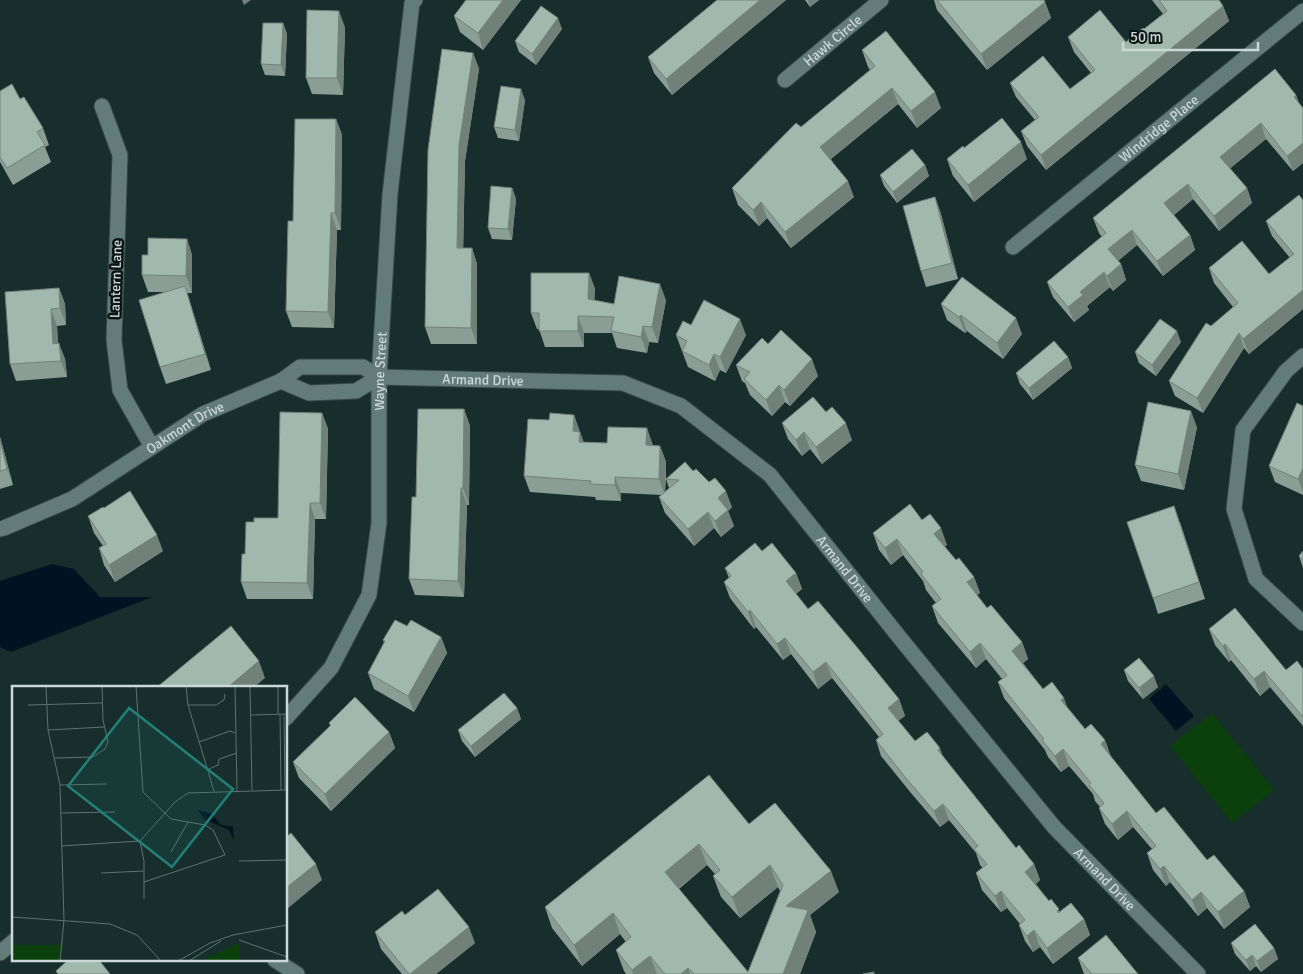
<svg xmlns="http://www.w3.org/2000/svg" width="1303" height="974" font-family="Signika,sans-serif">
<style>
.green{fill:#0b400c}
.water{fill:#001322}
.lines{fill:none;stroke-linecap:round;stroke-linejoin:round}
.minor-casing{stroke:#364847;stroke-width:17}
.minor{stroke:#637c7a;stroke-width:15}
.wall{fill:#8a9e95;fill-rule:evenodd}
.shaded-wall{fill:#718179}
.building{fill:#a1b8ad;stroke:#718179;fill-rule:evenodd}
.labels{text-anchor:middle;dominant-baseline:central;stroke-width:5;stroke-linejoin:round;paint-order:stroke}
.street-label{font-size:14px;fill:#cbd8d7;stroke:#0a1413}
.inset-road{fill:none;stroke:#5f7270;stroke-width:1}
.view{fill:#228078;fill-opacity:0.15;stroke:#228078;stroke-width:2.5}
.inset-edge{fill:none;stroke:#cbd8d7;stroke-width:2.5}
</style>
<rect width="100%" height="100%" fill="#172e2c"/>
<!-- green -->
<polygon class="green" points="1212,713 1274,790 1232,823 1170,746"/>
<!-- water -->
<g class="water">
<polygon points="52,564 74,569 100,597 152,597 11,652 0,647 0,581"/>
<polygon points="1166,684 1194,716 1176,731 1149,699"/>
</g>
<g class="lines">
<!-- minor casing -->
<g class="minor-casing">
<g id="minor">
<path id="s1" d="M785 80 881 0"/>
<polyline points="102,106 120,155 114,340 120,390 152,447"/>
<path id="s2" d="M1013 247 1303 11"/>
<polyline points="1303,356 1286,371 1243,430 1234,509 1256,579 1303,623"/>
<path id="s3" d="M379 377 623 383 681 406 770 475 900 638 1054 827 1198 974"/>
<polyline points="281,381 309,393 356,391 379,377"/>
<path id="s4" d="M0 529 4 528 72 499 203 414 281 381 300 367H363L379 377"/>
<path id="s5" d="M286 718 331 668 369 595 379 523V377L390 194 412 3 415 0"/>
<polyline points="0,953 14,941"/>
<polyline points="275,960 297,974"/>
</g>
</g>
<!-- minor -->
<use href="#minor" class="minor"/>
</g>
<!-- wall -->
<g class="wall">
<polygon points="466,0 521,0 483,50 460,32 454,16"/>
<polygon points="717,0 786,0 672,95 654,73 648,57"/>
<polygon points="805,0 819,0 810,7"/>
<polygon points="934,0 1044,0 1045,2 1051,18 987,70 937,10"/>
<polygon points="1152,0 1219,0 1223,6 1229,21 1046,170 1027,146 1021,131 1035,120 1016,97 1010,83 1070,89 1091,73 1074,52 1068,37 1126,42 1144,29 1163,14"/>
<polygon points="283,23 287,34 285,76 265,75 261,64"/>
<polygon points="345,27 343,95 312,94 306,78"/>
<polygon points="562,29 536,65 519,52 515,41"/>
<polygon points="862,50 941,108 917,128 898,104 831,159 854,197 791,248 767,218 759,226 738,205 732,188 801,127 870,70 868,67"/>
<polygon points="473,53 479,69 465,161 463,248 472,248 477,264 477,344 431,344 425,327"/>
<polygon points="0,91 20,99 43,128 49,145 45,147 51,162 13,185 0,162"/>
<polygon points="1296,95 1299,104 1303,108 1303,163 1293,171 1266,139 1230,168 1247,188 1252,203 1219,231 1193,199 1174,215 1190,235 1195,250 1163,276 1137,245 1118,261 1121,264 1126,280 1113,291 1110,287 1087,306 1089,310 1074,322 1053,297 1047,282 1102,237 1099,233 1093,218"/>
<polygon points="525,100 519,141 498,138 494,127"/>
<polygon points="336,119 342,135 341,230 337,230 334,328 292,327 286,311"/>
<polygon points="964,148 1027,159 974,202 953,176 947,159"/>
<polygon points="925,165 929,176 897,203 884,186 880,175"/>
<polygon points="512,188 516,199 512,240 492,239 488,228"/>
<polygon points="935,197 941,214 958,279 926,287 921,271"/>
<polygon points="1303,200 1303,309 1249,354 1244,348 1203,413 1175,396 1169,381 1233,307 1214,283 1209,268 1269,274 1290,258 1272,236 1266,221"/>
<polygon points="187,239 192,255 192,293 187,293 211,370 166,384 160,367 165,292 148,292 142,275 148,255"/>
<polygon points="589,273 595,289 594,300 614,304 666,300 658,343 649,342 647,353 617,348 612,333 584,333 584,347 545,347 539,329 537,329 531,313"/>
<polygon points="59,288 65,304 66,325 57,326 58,343 65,359 67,377 16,381 10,364"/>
<polygon points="941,304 1022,334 1003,359 967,331 965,333 947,320"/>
<polygon points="691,325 746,335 726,373 720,370 715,381 688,367 676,335"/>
<polygon points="1181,342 1156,376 1139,363 1135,352"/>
<polygon points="768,344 818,376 790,406 785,402 772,416 750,395 745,383 742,381 736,365"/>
<polygon points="1068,357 1072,368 1033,400 1020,384 1016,373"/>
<polygon points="1303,406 1303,495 1275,482 1269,466"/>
<polygon points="464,409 470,426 469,505 467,505 464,597 415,595 409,579 416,497"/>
<polygon points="826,412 852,440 822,464 810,449 802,456 788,439 782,423"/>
<polygon points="322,413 328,429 326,519 315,519 313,599 247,599 241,582 245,554 254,522 278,518"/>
<path d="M574 415 583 442 653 445 660 446 666 462V479L693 471 732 507 728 511 734 526 721 537 714 528 694 546 665 513 659 497 662 495 621 493V501L596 500 595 497 530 492 524 476 549 420ZM666 479 669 488 665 492Z"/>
<polygon points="1197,427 1184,490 1141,481 1135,465"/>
<polygon points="0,437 13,485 0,489"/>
<polygon points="88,516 163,551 115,582 104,565 99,548 103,546 94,533"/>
<polygon points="922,520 947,545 944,547 956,560 974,577 980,593 977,595 987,608 1022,642 1028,659 1023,663 1043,689 1069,709 1085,729 1105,740 1111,757 1156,813 1207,860 1244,891 1250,907 1224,929 1207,908 1198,916 1170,882 1166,886 1153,870 1147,853 1152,849 1133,827 1118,840 1105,824 1099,808 1100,807 1095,801 1093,794 1069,766 1061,772 1048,757 1045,750 1004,698 998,682 1002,679 986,659 976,668 938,623 932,606 936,603 926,590 923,581 903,555 891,565 879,550 873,533"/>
<polygon points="1180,522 1205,599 1158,614 1153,598"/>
<polygon points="762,551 796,573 802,589 796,594 808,609 899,699 905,716 898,720 915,741 943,757 1016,848 1034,864 1040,880 1036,884 1049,901 1060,912 1084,919 1090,935 1053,964 1040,947 1033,952 1025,941 1019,925 1020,924 1007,908 1001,912 982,890 976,873 983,868 980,865 976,853 949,820 940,827 911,793 881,756 876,740 879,737 832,678 818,689 791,654 783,660 756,627 754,629 730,598 724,582 729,578 725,568"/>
<polygon points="1303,551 1303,568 1299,556"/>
<polygon points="407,626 441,637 447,653 414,712 374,689 368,673 384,643 383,640"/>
<polygon points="1209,629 1286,670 1303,669 1303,726 1270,687 1260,696 1231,660 1229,662 1215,645"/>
<polygon points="1124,670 1158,687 1143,699 1128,681"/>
<polygon points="517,708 521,719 475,757 462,741 458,730"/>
<polygon points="329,723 389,732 395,748 331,811 299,778 293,762 330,726"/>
<path d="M749 824 839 892 810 915 816 932 800 974H626L624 971 616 950 626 942 620 934 582 966 552 928 545 907ZM707 865 715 874 713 876 721 897 740 918 778 887 780 891 748 972 679 889Z"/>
<polygon points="405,915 475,943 436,974 402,974 381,949 375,932"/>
<polygon points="1231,943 1274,948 1278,959 1261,972 1256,966 1250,971 1235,954"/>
<polygon points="1078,958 1138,974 1084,974"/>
</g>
<!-- shaded-wall -->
<g class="shaded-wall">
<polygon points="242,0 251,0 244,5"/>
<polygon points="503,0 521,0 483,50 478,33"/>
<polygon points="760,0 786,0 672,95 666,79"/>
<polygon points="808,0 819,0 810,7"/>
<polygon points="1045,2 1051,18 987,70 981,54"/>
<polygon points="1223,6 1229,21 1046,170 1041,155"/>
<polygon points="339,11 345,27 343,95 337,78"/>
<polygon points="558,18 562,29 536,65 532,54"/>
<polygon points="283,23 287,34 285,76 281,65"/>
<polygon points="473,53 479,69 465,161 463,264 457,248 459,145"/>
<polygon points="892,88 898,104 826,163 820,147"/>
<polygon points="521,89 525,100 519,141 515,130"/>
<polygon points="935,92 941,108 917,128 911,111"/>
<polygon points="1296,95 1302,110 1294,97"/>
<polygon points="336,119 342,135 341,230 335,213"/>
<polygon points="1261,123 1266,139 1226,172 1220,157"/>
<polygon points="1021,142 1027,159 974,202 968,185"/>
<polygon points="1303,143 1303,163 1293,171 1287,156"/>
<polygon points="925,165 929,176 897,203 893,192"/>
<polygon points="848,181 854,197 791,248 785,232"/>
<polygon points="1188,184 1193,199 1170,218 1164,203"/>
<polygon points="512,188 516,199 512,240 508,229"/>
<polygon points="1247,188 1252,203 1219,231 1214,216"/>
<polygon points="935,197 941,214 958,279 952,263"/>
<polygon points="761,202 767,218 759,226 753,210"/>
<polygon points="331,213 337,230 334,328 328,312"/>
<polygon points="1132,230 1137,245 1114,264 1108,249"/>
<polygon points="1190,235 1195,250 1163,276 1157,261"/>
<polygon points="187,239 192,255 192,293 186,276"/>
<polygon points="472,248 477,264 477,344 471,328"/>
<polygon points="1121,264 1126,280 1113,291 1107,276"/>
<polygon points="1104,272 1110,287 1087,306 1089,310 1074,322 1068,307 1080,292"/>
<polygon points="589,273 595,289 594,315 588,299"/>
<polygon points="660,284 666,300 658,343 652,327"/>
<polygon points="185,286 190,302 211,370 205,354"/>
<polygon points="59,288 65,304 66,325 60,308"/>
<polygon points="1303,290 1303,309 1249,354 1243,339"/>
<polygon points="51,309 57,326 59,360 53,344"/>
<polygon points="961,315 967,331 965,333 959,317"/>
<polygon points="578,316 584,333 584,347 578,331"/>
<polygon points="1016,318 1022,334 1003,359 997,343"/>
<polygon points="740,319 746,335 726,373 720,357"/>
<polygon points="643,326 649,342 647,353 641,337"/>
<polygon points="1177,331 1181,342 1156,376 1152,365"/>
<polygon points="1239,333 1244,348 1203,413 1197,398"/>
<polygon points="59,343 65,359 67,377 61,361"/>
<polygon points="714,354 720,370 715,381 709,365"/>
<polygon points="1068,357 1072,368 1033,400 1029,388"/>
<polygon points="812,359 818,376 790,406 784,390"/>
<polygon points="779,385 785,402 772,416 766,400"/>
<polygon points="464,409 470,426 469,505 463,488"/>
<polygon points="1191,411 1197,427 1184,490 1178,474"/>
<polygon points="322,413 328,429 326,519 320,503"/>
<polygon points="574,415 586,448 585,458 573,431"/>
<polygon points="846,423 852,440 822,464 816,447"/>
<polygon points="647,428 653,445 652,462 646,445"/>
<polygon points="804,432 810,449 802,456 796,440"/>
<polygon points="0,437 1,440 13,485 7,469 0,441"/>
<polygon points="660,446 666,462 665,495 659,479"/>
<polygon points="1303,468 1303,492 1298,479"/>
<polygon points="615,477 621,493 621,501 615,485"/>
<polygon points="461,488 467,505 464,597 458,581"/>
<polygon points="726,491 732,507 728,511 734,526 721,537 715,521 718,498"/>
<polygon points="310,503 315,519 313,599 307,583"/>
<polygon points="708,512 714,528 694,546 688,529"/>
<polygon points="941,528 947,545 940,551 934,534"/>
<polygon points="157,535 163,551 115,582 109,565"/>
<polygon points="897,539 903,555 891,565 885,548"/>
<polygon points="796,573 802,589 792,597 786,581"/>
<polygon points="974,577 980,593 972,599 967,582"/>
<polygon points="750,610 756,627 754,629 748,612"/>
<polygon points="441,637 447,653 414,712 408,696"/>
<polygon points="785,638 791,654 783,660 777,644"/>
<polygon points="1022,642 1028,659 1018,667 1012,651"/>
<polygon points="980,643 986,659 976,668 970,652"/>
<polygon points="1225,644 1231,660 1229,662 1223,646"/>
<polygon points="259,661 265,678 253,688 227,688"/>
<polygon points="826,662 832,678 818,689 813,672"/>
<polygon points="1264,671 1270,687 1260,696 1254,679"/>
<polygon points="1154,676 1158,687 1143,699 1139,688"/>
<polygon points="1064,698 1070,714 1061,700"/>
<polygon points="899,699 905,716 894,724 888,708"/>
<polygon points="517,708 521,719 475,757 471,746"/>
<polygon points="389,732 395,748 331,811 325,794"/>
<polygon points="1105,740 1111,757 1107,761 1101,744"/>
<polygon points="940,748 946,765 938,750"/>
<polygon points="1063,749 1069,766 1061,772 1055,756"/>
<polygon points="943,804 949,820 940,827 934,811"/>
<polygon points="1127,811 1133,827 1118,840 1112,824"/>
<polygon points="699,844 707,865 673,893 665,872"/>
<polygon points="316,864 322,880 287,909 286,906 286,888"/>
<polygon points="1034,864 1040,880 1031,888 1025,872"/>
<polygon points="770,865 778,887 740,918 732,897"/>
<polygon points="1164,866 1170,882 1166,886 1160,869"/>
<polygon points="831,871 839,892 810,915 816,932 800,974 783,974 786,906"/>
<polygon points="1001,891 1007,908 1001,912 995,896"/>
<polygon points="1244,891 1250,907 1224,929 1218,912"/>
<polygon points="1201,892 1207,908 1198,916 1192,900"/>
<polygon points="613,913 620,934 582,966 574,945"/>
<polygon points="1084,919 1090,935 1053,964 1047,948"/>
<polygon points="469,927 475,943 436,974 410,974"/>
<polygon points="1034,930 1040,947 1033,952 1027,936"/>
<polygon points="1274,948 1278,959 1261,972 1257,961"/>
<polygon points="1252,955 1256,966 1250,971 1246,960"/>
<polygon points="650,956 657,974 633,974 632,970"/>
<polygon points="688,968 690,974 681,974"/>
</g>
<!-- building -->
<g class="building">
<polygon points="466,0 503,0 478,33 454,16"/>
<polygon points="717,0 760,0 666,79 648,57"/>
<polygon points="937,0 1044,0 1045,2 981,54"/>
<polygon points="1159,0 1219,0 1223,6 1041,155 1021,131 1039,117 1010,83 1043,56 1070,89 1095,70 1068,37 1100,10 1126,42 1143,28 1144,29 1167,11"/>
<polygon points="541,6 558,18 532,54 515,41"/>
<polygon points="307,10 339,11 337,78 306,78"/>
<polygon points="263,23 283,23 281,65 261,64"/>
<polygon points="886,31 935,92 911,111 892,88 820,147 848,181 785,232 761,202 753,210 732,188 796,123 801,127 875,66 862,50"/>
<polygon points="442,49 473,53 459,145 457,248 472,248 471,328 425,327 428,150"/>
<polygon points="1275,69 1296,95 1294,97 1303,108 1303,143 1287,156 1261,123 1220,157 1247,188 1214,216 1188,184 1164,203 1190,235 1157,261 1132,230 1108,249 1121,264 1107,276 1104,272 1080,292 1083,295 1068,307 1047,282 1106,233 1093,218"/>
<polygon points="12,84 20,99 24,97 43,128 37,132 45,145 7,168 0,157 0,91"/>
<polygon points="501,86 521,89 515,130 494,127"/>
<polygon points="1002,118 1021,142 968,185 947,159 963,146 964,148"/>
<polygon points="295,119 336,119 335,213 331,213 328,312 286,311 288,221 293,221"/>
<polygon points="912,149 925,165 893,192 880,175"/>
<polygon points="491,186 512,188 508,229 488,228"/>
<polygon points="1299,195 1303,200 1303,290 1243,339 1239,333 1197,398 1169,381 1206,323 1211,326 1238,303 1209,268 1242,241 1269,274 1294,254 1266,221"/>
<polygon points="935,197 952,263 921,271 903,206"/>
<polygon points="148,238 187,239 186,276 142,275 142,255 148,255"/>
<polygon points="531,273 589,273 588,299 614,304 619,276 660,284 652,327 643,326 641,337 611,331 614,317 578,316 578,331 539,331 539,313 531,313"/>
<polygon points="962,277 1016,318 997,343 961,315 959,317 941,304"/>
<polygon points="185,286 205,354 160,367 139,300"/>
<polygon points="59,288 60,308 51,309 53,344 59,343 61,361 10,364 5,292"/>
<polygon points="704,300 740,319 720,357 714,354 709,365 682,351 687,341 676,335 683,321 691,325"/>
<polygon points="1160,319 1177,331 1152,365 1135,352"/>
<polygon points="781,330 812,359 784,390 779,385 766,400 744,379 750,372 736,365 762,338 768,344"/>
<polygon points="1054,341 1068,357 1029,388 1016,373"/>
<polygon points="813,397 826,412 832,407 846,423 816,447 804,432 796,440 782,423"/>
<polygon points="1148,402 1191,411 1178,474 1135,465"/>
<polygon points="1297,403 1303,406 1303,468 1298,479 1269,466"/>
<polygon points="418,409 464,409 463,488 461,488 458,581 409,579 412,497 416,497"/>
<polygon points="280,412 322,413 320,503 310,503 307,583 241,582 242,554 245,554 246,522 254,522 254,518 278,518"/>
<polygon points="550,413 574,415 573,431 580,432 579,442 607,443 608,427 647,428 646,445 660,446 659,479 615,477 615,485 590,484 591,481 524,476 528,419 549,420"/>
<polygon points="0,441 7,469 0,471"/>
<polygon points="685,462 693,471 696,469 709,482 715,478 726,491 718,498 728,510 715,521 708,512 688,529 659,497 679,480 666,479"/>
<polygon points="130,491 157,535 109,565 99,548 106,544 88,516 103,507 104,508"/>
<polygon points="910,504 922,520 930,514 941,528 934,534 956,560 959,558 974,577 967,582 987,608 991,605 1022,642 1012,651 1043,689 1052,682 1064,698 1061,700 1085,729 1091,724 1105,740 1101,744 1156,813 1164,807 1207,860 1214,855 1244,891 1218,912 1201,892 1192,900 1164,866 1160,869 1147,853 1156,846 1127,811 1112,824 1099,808 1104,803 1089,785 1091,783 1063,749 1055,756 1042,740 1044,739 998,682 1007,675 980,643 970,652 932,606 941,599 921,574 923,572 897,539 885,548 873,533"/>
<polygon points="1174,506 1199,582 1153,598 1127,522"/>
<polygon points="755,543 762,551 772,543 796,573 786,581 808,609 818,601 856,646 899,699 888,708 915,741 927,732 940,748 938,750 1016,848 1019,845 1034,864 1025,872 1049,901 1051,899 1059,909 1057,911 1058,913 1071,903 1084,919 1047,948 1034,930 1027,936 1019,925 1025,920 1001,891 995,896 976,873 987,864 974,849 978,846 943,804 934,811 905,777 876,740 883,734 826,662 813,672 785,638 777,644 750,610 748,612 724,582 731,576 725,568"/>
<polygon points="1303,551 1303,560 1299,556"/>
<polygon points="1235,608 1286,670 1297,661 1303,669 1303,717 1264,671 1254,679 1225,644 1223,646 1209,629"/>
<polygon points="395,620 407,626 411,620 441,637 408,696 368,673 385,641 383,640"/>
<polygon points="231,626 259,661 227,688 156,688"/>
<polygon points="1139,658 1154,676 1139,688 1124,670"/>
<polygon points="504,693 517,708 471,746 458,730"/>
<polygon points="355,697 389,732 325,794 293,762 331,725 329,723"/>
<path d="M709 775 749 824 775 803 831 871 786 906 808 910 783 974H694L688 968 681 974H665L650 956 632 970 616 950 631 937 613 913 574 945 545 907ZM699 844 720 870 713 876 732 897 770 865 783 885 748 972 665 872Z"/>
<polygon points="291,833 316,864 286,888 286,837"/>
<polygon points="438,889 469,927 410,974 409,974 375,932 402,911 405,915"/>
<polygon points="1255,924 1274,948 1257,961 1252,955 1246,960 1231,943"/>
<polygon points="1106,935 1138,974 1092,974 1078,958"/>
<polygon points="68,960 99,960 110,974 58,974 56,971"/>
<polygon points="874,972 874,974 863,974"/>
</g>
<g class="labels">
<!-- street labels -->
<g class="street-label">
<text stroke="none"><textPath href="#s1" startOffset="62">Hawk Circle</textPath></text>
<text stroke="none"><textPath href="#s2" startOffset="188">Windridge Place</textPath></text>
<text transform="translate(116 279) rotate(-88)">Lantern Lane</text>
<text stroke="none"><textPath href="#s5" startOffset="374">Wayne Street</textPath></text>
<text stroke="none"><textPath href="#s3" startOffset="104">Armand Drive</textPath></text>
<text stroke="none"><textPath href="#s4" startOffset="212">Oakmont Drive</textPath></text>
<text stroke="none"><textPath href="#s3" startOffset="539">Armand Drive</textPath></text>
<text stroke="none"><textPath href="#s3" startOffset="944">Armand Drive</textPath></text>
</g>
</g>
<!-- overview -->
<g transform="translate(12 686)">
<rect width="275" height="275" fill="#172e2c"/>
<path d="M227 257V274L234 275H188ZM0 259H51L48 275H0Z" fill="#0b400c"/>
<path d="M186 124 200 128 209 139 221 141 222 155 217 144 192 133Z" fill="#001322"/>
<path class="inset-road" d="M34 0 36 44 48 99 52 234 48 275M124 0 131 106 159 133 193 139 201 144 213 169 132 196M174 0 176 19 202 105M223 0 225 105M238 0 240 104M266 0V28M16 19 90 17M176 19H204L212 14 213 8M268 28 269 104M272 28 273 104M239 29 275 28M36 44 92 41M187 56 218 45 223 47M43 72 81 71 93 63 96 56 91 34 90 0M197 83 206 79 207 73 225 67M48 99 95 98M49 127 103 126M128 155 132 175V213M49 160 128 155 163 116 176 107 275 104M159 166 176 136M227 175 275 174M89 187 132 185M0 231 98 238 125 249 149 275M227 254 275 271M166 275 198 257 221 249 275 239M177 275 209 255"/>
<path class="view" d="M117 22 221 103 160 181 56 100Z"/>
<rect width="275" height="275" class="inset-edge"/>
</g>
<!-- scale -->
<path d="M1123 42v8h135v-8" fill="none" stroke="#cbd8d7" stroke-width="2.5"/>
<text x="1130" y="42" font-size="15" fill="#cbd8d7" stroke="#0a1413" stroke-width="4" paint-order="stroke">50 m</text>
</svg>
